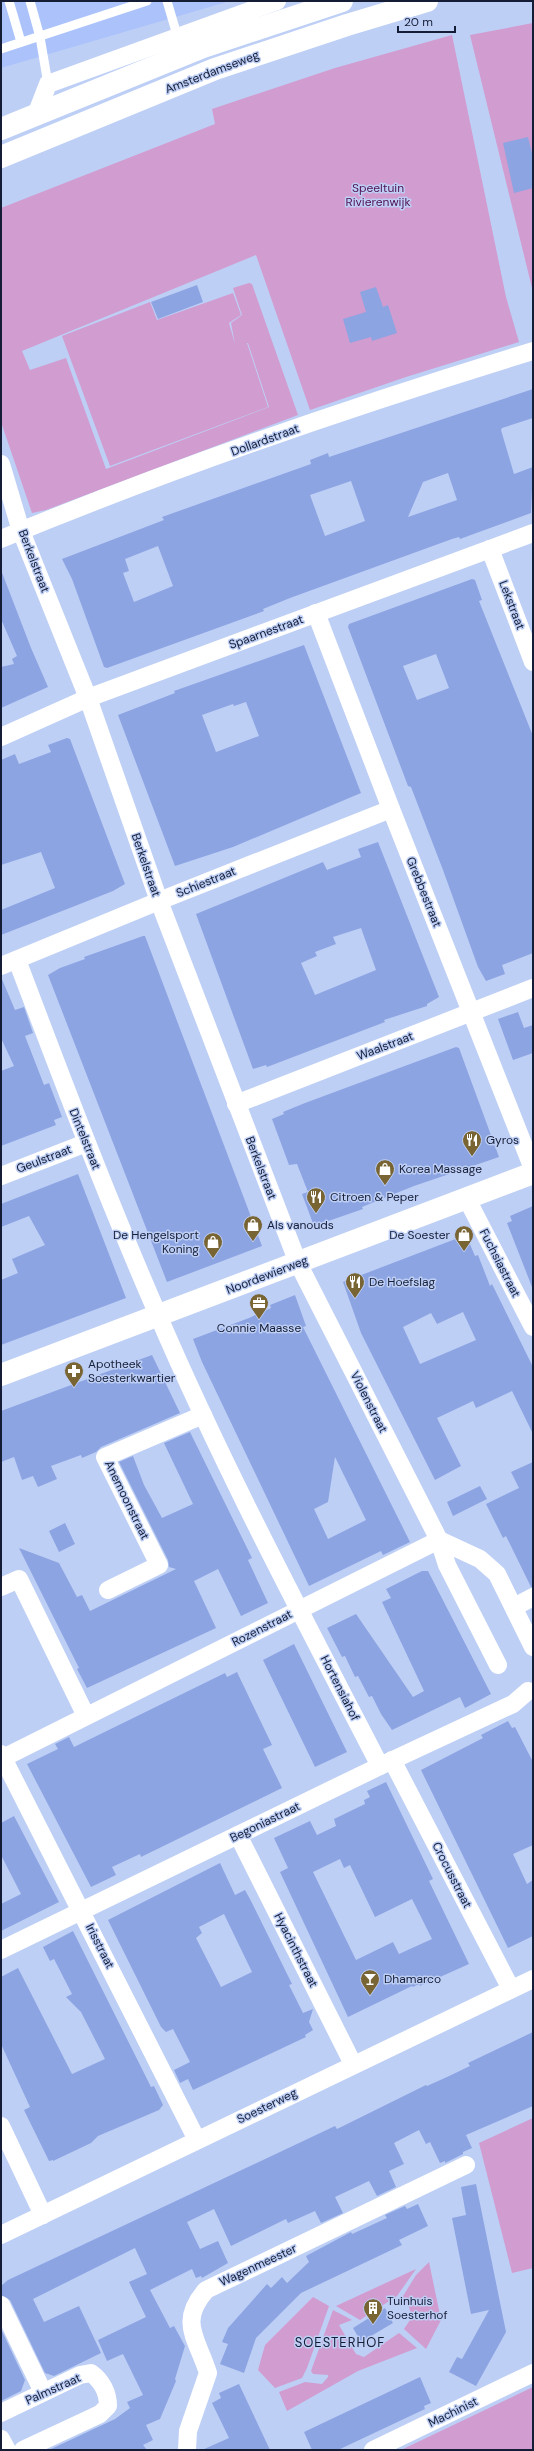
<svg xmlns="http://www.w3.org/2000/svg" width="534" height="2451" font-family="'DM Sans',sans-serif">
<style>
.built{fill:#abc2fb}
.green{fill:#d19ccf}
.building{fill:#8ca4e2;fill-rule:evenodd}
.lines{fill:none;stroke-linecap:round;stroke-linejoin:round}
.lane{stroke:#fff;stroke-width:9}
.street{stroke:#fff;stroke-width:18}
.secondary{stroke:#fff;stroke-width:22}
.primary{stroke:#fff;stroke-width:22}
.labels{text-anchor:middle;dominant-baseline:central;stroke-width:3;stroke-linejoin:round;paint-order:stroke}
.street-label{font-size:12px;fill:#151d36;stroke:#becff6}
.park-label{font-size:12px;fill:#501051;stroke:#becff6}
.poi-label{font-size:12px;fill:#151d36;stroke:#becff6;text-anchor:start}
.neighbourhood-label{font-size:13px;letter-spacing:1px;fill:#151d36;stroke:#becff6}
</style>
<rect width="100%" height="100%" fill="#becff6"/>
<!-- built -->
<polygon class="built" points="1,1 230,1 1,68"/>
<!-- green -->
<g class="green">
<polygon points="533,23 533,292 470,35"/>
<polygon points="452,35 506,297 519,342 406,377 310,410 256,255 22,351 30,370 66,358 106,469 269,407 248,343 235,344 247,343 268,407 110,466 62,336 150,302 157,320 233,293 241,315 229,323 235,344 231,323 242,315 233,288 249,283 252,284 298,415 46,510 32,513 1,422 1,208 215,124 212,109 335,68"/>
<polygon points="533,2118 533,2268 512,2273 479,2143"/>
<polygon points="429,2262 441,2320 426,2349 404,2329 412,2317 408,2304 402,2305 400,2301 416,2275"/>
<polygon points="416,2269 397,2296 360,2320 336,2306"/>
<polygon points="313,2297 329,2306 307,2368 302,2378 275,2388 258,2370 265,2345"/>
<polygon points="333,2310 352,2320 339,2325 356,2354 364,2357 399,2333 417,2348 358,2371 287,2411 279,2392 305,2382 322,2384 328,2377 328,2375 313,2374 311,2371"/>
<polygon points="533,2387 533,2450 401,2450"/>
</g>
<!-- building -->
<g class="building">
<polygon points="528,137 533,157 533,188 514,193 503,143"/>
<polygon points="197,285 203,302 158,319 151,302"/>
<polygon points="376,287 383,307 388,305 397,333 372,341 371,337 350,343 343,319 366,312 360,292"/>
<path d="M533 389V418L502 428 501 430 514 474 533 467 531 513 460 539 459 537 452 539 290 598 263 609 264 611 107 668 104 667 72 579 62 559 164 520 162 517 311 464 310 460 328 453 329 457ZM448 473 457 500 408 517 423 482ZM351 481 365 521 325 536 310 495ZM158 546 173 586 134 602 123 573 129 571 125 559Z"/>
<polygon points="1,570 31,648 48,687 1,708 1,667 14,664 12,659 17,656 1,619"/>
<path d="M472 579 475 580 482 600 479 601 533 736V953L502 965 505 974 486 981 478 967 443 870 411 787 408 786 348 627 349 624ZM436 654 449 688 417 700 403 666Z"/>
<path d="M304 645 361 793 233 847 175 866 118 715 175 693 174 691ZM246 702 259 736 216 752 202 715 233 704 234 706Z"/>
<polygon points="67,738 70,739 125,884 113,891 1,935 1,910 55,888 41,852 1,865 1,760 15,754 19,764 51,752 48,745"/>
<path d="M378 842 439 997 427 1004V1006L384 1020 385 1022 267 1067 266 1065 253 1069 196 914 323 862 327 870 361 857 358 849ZM361 928 376 970 315 995 301 963 317 956 315 952 336 944 333 937Z"/>
<polygon points="143,936 145,936 262,1246 167,1282 48,975 60,968 85,959 84,957"/>
<polygon points="1,977 15,1010 24,1007 33,1033 25,1036 44,1085 49,1083 62,1117 54,1120 56,1125 1,1146 1,1071 14,1066 1,1038"/>
<polygon points="518,1012 524,1028 533,1025 533,1053 513,1060 498,1019"/>
<polygon points="456,1047 459,1048 499,1157 414,1186 379,1200 362,1207 363,1209 314,1226 302,1194 308,1192 297,1164 289,1165 272,1119 284,1114 283,1112 305,1103"/>
<polygon points="78,1174 126,1298 1,1345 1,1280 18,1273 12,1259 45,1245 29,1216 1,1227 1,1204"/>
<polygon points="533,1206 533,1287 532,1287 507,1223 512,1221 510,1216"/>
<path d="M466 1235 475 1256 478 1255 490 1286 492 1284 533 1367V1434L512 1391 476 1408 473 1401 437 1418 461 1466 435 1480 361 1333 343 1282ZM463 1312 476 1340 420 1364 403 1327 431 1313 437 1324Z"/>
<path d="M295 1295 306 1326 303 1327 410 1542 383 1555 381 1551 309 1586 202 1362 193 1339 249 1318 271 1308 270 1305ZM335 1457 366 1520 328 1539 314 1509 328 1502Z"/>
<polygon points="152,1355 180,1413 101,1447 96,1452 82,1458 81,1455 51,1466 57,1479 38,1487 33,1476 22,1480 14,1457 1,1462 1,1411"/>
<polygon points="190,1432 252,1558 248,1560 268,1603 241,1616 218,1569 194,1581 216,1628 87,1688 77,1669 79,1668 19,1548 59,1563 77,1597 82,1595 90,1611 176,1569 169,1567 168,1560 119,1462 133,1456 144,1485 162,1518 193,1504 164,1443"/>
<polygon points="533,1462 533,1587 531,1587 506,1536 503,1538 486,1504 519,1488 511,1472"/>
<polygon points="480,1486 487,1499 453,1516 447,1502"/>
<polygon points="65,1523 75,1544 59,1552 49,1531"/>
<polygon points="422,1571 428,1571 491,1694 465,1708 460,1697 392,1730 381,1714 372,1696 369,1697 358,1676 355,1677 345,1656 342,1657 327,1628 356,1614 413,1697 424,1691 382,1602 391,1598 386,1589"/>
<polygon points="294,1644 347,1752 315,1767 263,1660"/>
<polygon points="237,1672 272,1745 263,1749 282,1788 141,1857 140,1854 112,1867 116,1875 91,1887 27,1764 58,1749 55,1744 69,1737 74,1747 225,1673 227,1677"/>
<polygon points="508,1721 512,1728 515,1727 533,1762 533,1845 513,1854 527,1884 533,1880 533,1936 508,1948 421,1770 483,1738 481,1735"/>
<path d="M386 1782 433 1879 429 1881 469 1964 420 1986 419 1984 413 1987 412 1986 348 2017 280 1872 288 1868 274 1838 310 1821 317 1835 336 1826 334 1819 365 1804 364 1800 370 1797 367 1791ZM340 1859 344 1868 350 1865 375 1917 412 1899 432 1939 399 1954 393 1942 356 1960 313 1872Z"/>
<polygon points="14,1816 59,1902 1,1931 1,1904 21,1894 1,1855 1,1823"/>
<path d="M220 1863 235 1895 245 1890 251 1901 292 1984 289 1985 303 2013 313 2009 309 2022 313 2030 305 2035 306 2037 193 2090 188 2079 180 2083 174 2070 190 2062 173 2029 166 2032 161 2027 108 1920ZM224 1914 252 1972 221 1987 196 1938 202 1933 199 1927Z"/>
<polygon points="73,1931 151,2087 154,2086 163,2105 159,2110 98,2136 91,2143 53,2161 53,2160 49,2161 24,2110 30,2107 1,2044 1,1977 18,1968 72,2074 105,2059 81,2012 66,1997 72,1994 54,1959 50,1961 43,1947"/>
<polygon points="533,2032 533,2106 466,2135 472,2148 463,2152 463,2154 445,2163 445,2161 440,2163 430,2142 426,2144 419,2130 394,2143 404,2164 389,2171 396,2187 377,2196 369,2181 335,2197 343,2213 321,2223 315,2211 288,2223 286,2219 231,2246 214,2209 187,2222 200,2249 218,2241 228,2263 202,2278 201,2276 196,2278 192,2269 150,2290 170,2328 174,2326 185,2346 175,2379 176,2381 160,2419 146,2425 153,2440 143,2445 147,2450 49,2450 115,2419 130,2408 127,2402 143,2395 123,2354 107,2361 98,2340 146,2317 129,2282 147,2274 135,2248 33,2299 44,2322 79,2306 101,2353 54,2376 45,2373 10,2300 1,2295 1,2286 8,2280 335,2126 337,2129 426,2085 427,2086 447,2077 470,2066 468,2063"/>
<polygon points="476,2184 506,2332 476,2386 449,2372 457,2357 462,2359 489,2310 471,2314 452,2218 466,2215 461,2187"/>
<polygon points="418,2204 428,2226 399,2240 402,2245 301,2293 256,2338 244,2373 220,2364 228,2344 222,2342 228,2328 267,2284 271,2288 282,2277 287,2283 309,2262 306,2256 351,2232 352,2234 387,2218 385,2215 405,2206 407,2209"/>
<polygon points="385,2308 393,2323 361,2342 353,2328"/>
<polygon points="1,2329 25,2380 21,2391 1,2401"/>
<polygon points="420,2377 431,2403 424,2406 425,2409 338,2450 312,2450 304,2432"/>
<polygon points="239,2384 270,2450 202,2450 229,2438 212,2403 221,2398 219,2393"/>
</g>
<g class="lines">
<!-- lane -->
<g class="lane">
<polyline points="9,1 21,42"/>
<polyline points="30,1 40,37 48,84"/>
<polyline points="167,1 177,35"/>
<polyline points="1,49 147,1"/>
</g>
<!-- street -->
<g class="street">
<polyline points="36,115 48,84 277,1"/>
<polyline points="1,464 21,531 88,698 159,901 298,1263 439,1540 447,1565 498,1665"/>
<path d="M1 539C175 467 353 406 533 351"/>
<polyline points="490,549 533,662"/>
<polyline points="316,613 391,809 533,1169"/>
<polyline points="1,737 88,698 533,533"/>
<path d="M17 960C62 1079 107 1198 158 1315 224 1469 303 1617 380 1766"/>
<polyline points="1,966 159,901 391,809"/>
<polyline points="236,1104 533,988"/>
<polyline points="1,1176 86,1143"/>
<polyline points="467,1199 533,1327"/>
<polyline points="439,1540 480,1559 497,1574 533,1647"/>
<polyline points="1,1587 19,1579 86,1716"/>
<polyline points="108,1590 159,1565 105,1457 203,1415"/>
<polyline points="514,1607 533,1597"/>
<polyline points="1,1754 197,2140"/>
<polyline points="3,1758 439,1540"/>
<polyline points="392,1760 511,1989"/>
<polyline points="238,1835 353,2064"/>
<polyline points="1,1950 380,1766 513,1704 528,1691"/>
<polyline points="1,2126 43,2215"/>
<polyline points="1,2235 533,1979"/>
<polyline points="1,2305 43,2392"/>
<path d="M1 2413 80 2375 91 2373C102 2381 108 2393 108 2406L100 2414 23 2450"/>
<polyline points="1,2439 7,2450"/>
<path d="M187 2450 188 2431 208 2373C197 2338 178 2322 206 2290L466 2165"/>
<polyline points="373,2450 533,2373"/>
</g>
<!-- secondary -->
<polyline class="secondary" points="1,1375 533,1173"/>
<!-- primary -->
<g class="primary">
<polyline points="1,129 203,47 342,1"/>
<polyline points="1,157 215,69 347,25 427,1"/>
</g>
</g>
<!-- icons -->
<defs>
<g id="restaurant-pin" transform="scale(1)"><path d="M0 17L-7.5 6A9.5 9.5 0 1 1 7.5 6Z" fill="#796534" stroke="#becff6"/><path d="M-5-6h1v4h1v-4h1v4h1v-4h1v5L-1.5 .5V6h-2V.5L-5-1ZM5-6V6H3V1.5H1.5Q1.5-4 5-6Z" fill="#fff"/></g>
<g id="shop-pin" transform="scale(1)"><path d="M0 17L-7.5 6A9.5 9.5 0 1 1 7.5 6Z" fill="#796534" stroke="#becff6"/><path d="M-5-2.5h2.3a2.7 3.5 0 0 1 5.4 0H5L5.5 6h-11ZM-1.5-2.5h3a1.5 2.3 0 0 0-3 0Z" fill="#fff"/></g>
<g id="office-pin" transform="scale(1)"><path d="M0 17L-7.5 6A9.5 9.5 0 1 1 7.5 6Z" fill="#796534" stroke="#becff6"/><path d="M-6-3h4V-5.5h4V-3h4V5H-6ZM-1-4.5V-3h2v-1.5ZM-6 0V1H6V0Z" fill="#fff"/></g>
<g id="pharmacy-pin" transform="scale(1)"><path d="M0 17L-7.5 6A9.5 9.5 0 1 1 7.5 6Z" fill="#796534" stroke="#becff6"/><path d="M-2-6h4v4h4v4h-4v4h-4v-4h-4v-4h4Z" fill="#fff"/></g>
<g id="bar-pin" transform="scale(1)"><path d="M0 17L-7.5 6A9.5 9.5 0 1 1 7.5 6Z" fill="#796534" stroke="#becff6"/><path d="M-6-5H6L.8 .8V4.5H3.5V6h-7V4.5H-.8V.8Z" fill="#fff"/></g>
<g id="building-pin" transform="scale(1)"><path d="M0 17L-7.5 6A9.5 9.5 0 1 1 7.5 6Z" fill="#796534" stroke="#becff6"/><path d="M-4-6H4V6H1V3H-1V6H-4ZM-2.5-4.3h1.7v1.8h-1.7ZM.8-4.3h1.7v1.8H.8ZM-2.5-1h1.7V.8h-1.7ZM.8-1h1.7V.8H.8Z" fill="#fff"/></g>
</defs>
<g fill-rule="evenodd">
<use href="#restaurant-pin" x="472" y="1140"/>
<use href="#shop-pin" x="385" y="1169"/>
<use href="#restaurant-pin" x="316" y="1197"/>
<use href="#shop-pin" x="253" y="1225"/>
<use href="#shop-pin" x="464" y="1235"/>
<use href="#shop-pin" x="213" y="1242"/>
<use href="#restaurant-pin" x="355" y="1282"/>
<use href="#office-pin" x="259" y="1303"/>
<use href="#pharmacy-pin" x="74" y="1371"/>
<use href="#bar-pin" x="370" y="1979"/>
<use href="#building-pin" x="373" y="2308"/>
</g>
<g class="labels">
<!-- street labels -->
<g class="street-label">
<text transform="translate(212 72) rotate(-21)">Amsterdamseweg</text>
<text transform="translate(265 440) rotate(-20)">Dollardstraat</text>
<text transform="translate(34 561) rotate(69)">Berkelstraat</text>
<text transform="translate(512 605) rotate(69)">Lekstraat</text>
<text transform="translate(266 632) rotate(-20)">Spaarnestraat</text>
<text transform="translate(146 865) rotate(71)">Berkelstraat</text>
<text transform="translate(206 882) rotate(-22)">Schiestraat</text>
<text transform="translate(424 892) rotate(68)">Grebbestraat</text>
<text transform="translate(385 1046) rotate(-21)">Waalstraat</text>
<text transform="translate(85 1139) rotate(68)">Dintelstraat</text>
<text transform="translate(44 1159) rotate(-21)">Geulstraat</text>
<text transform="translate(261 1168) rotate(69)">Berkelstraat</text>
<text transform="translate(500 1263) rotate(63)">Fuchsiastraat</text>
<text transform="translate(267 1275) rotate(-21)">Noordewierweg</text>
<text transform="translate(369 1402) rotate(63)">Violenstraat</text>
<text transform="translate(127 1500) rotate(64)">Anemoonstraat</text>
<text transform="translate(262 1628) rotate(-27)">Rozenstraat</text>
<text transform="translate(340 1688) rotate(63)">Hortensiahof</text>
<text transform="translate(265 1822) rotate(-26)">Begoniastraat</text>
<text transform="translate(452 1875) rotate(63)">Crocusstraat</text>
<text transform="translate(100 1946) rotate(63)">Irisstraat</text>
<text transform="translate(296 1950) rotate(63)">Hyacinthstraat</text>
<text transform="translate(267 2106) rotate(-26)">Soesterweg</text>
<text transform="translate(258 2265) rotate(-25)">Wagenmeester</text>
<text transform="translate(53 2389) rotate(-24)">Palmstraat</text>
<text transform="translate(453 2412) rotate(-26)">Machinist</text>
</g>
<!-- park labels -->
<g class="park-label">
<text x="378" y="188">Speeltuin<tspan x="378" dy="14">Rivierenwijk</tspan></text>
</g>
<!-- poi labels -->
<g class="poi-label">
<text x="486" y="1140">Gyros</text>
<text x="399" y="1169">Korea Massage</text>
<text x="330" y="1197">Citroen &amp; Peper</text>
<text x="267" y="1225">Als vanouds</text>
<text x="199" y="1235" text-anchor="end">De Hengelsport<tspan x="199" dy="14">Koning</tspan></text>
<text x="450" y="1235" text-anchor="end">De Soester</text>
<text x="369" y="1282">De Hoefslag</text>
<text x="259" y="1328" text-anchor="middle">Connie Maasse</text>
<text x="88" y="1364">Apotheek<tspan x="88" dy="14">Soesterkwartier</tspan></text>
<text x="384" y="1979">Dhamarco</text>
<text x="387" y="2301">Tuinhuis<tspan x="387" dy="14">Soesterhof</tspan></text>
</g>
<!-- neighbourhood labels -->
<g class="neighbourhood-label">
<text x="340" y="2342">SOESTERHOF</text>
</g>
</g>
<!-- border -->
<rect width="534" height="2451" fill="none" stroke="#151d36" stroke-width="4"/>
<!-- scale -->
<path d="M398 26v6h57v-6" fill="none" stroke="#151d36" stroke-width="2"/>
<text x="404" y="26" font-size="12" fill="#151d36" stroke="#becff6" stroke-width="3" paint-order="stroke">20 m</text>
</svg>
